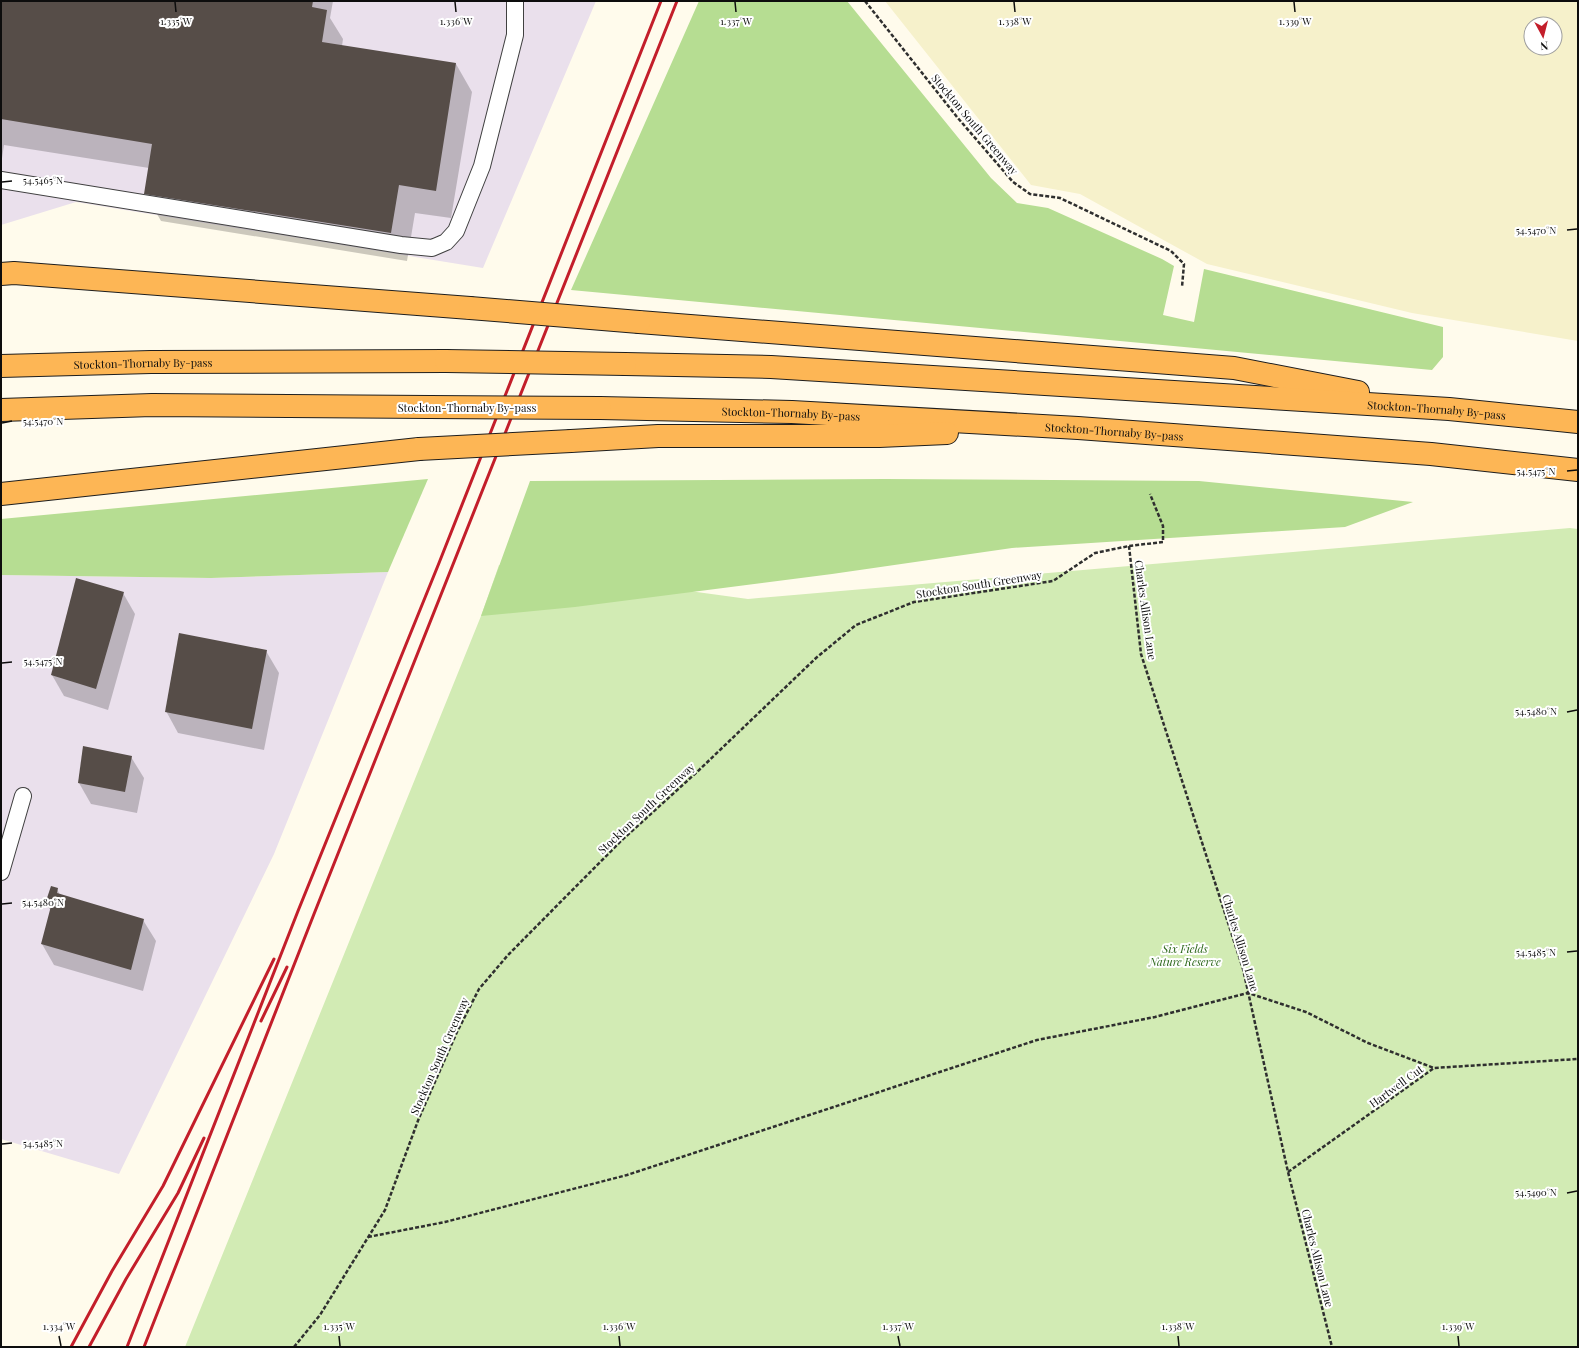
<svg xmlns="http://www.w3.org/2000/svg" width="1579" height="1348" font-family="'Playfair Display',serif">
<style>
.industrial{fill:#eae0ec}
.farmland{fill:#f6f1cb;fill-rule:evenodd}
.green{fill:#d2ebb4}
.forest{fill:#b6dd92}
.shadow{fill:#0003}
.building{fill:#564d48}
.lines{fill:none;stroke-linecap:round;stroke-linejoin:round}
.service-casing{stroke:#404040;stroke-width:18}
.trunk-casing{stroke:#1e1e1e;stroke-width:24}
.path{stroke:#2f2f2f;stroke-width:2.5;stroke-dasharray:4 2;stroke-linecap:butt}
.service{stroke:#fff;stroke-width:16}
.trunk{stroke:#fdb655;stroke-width:22}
.rail{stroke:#c31e2a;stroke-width:3}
.trunk-bridge-casing{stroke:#1e1e1e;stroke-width:24;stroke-linecap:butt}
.trunk-bridge{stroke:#fdb655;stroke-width:22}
.ticks{fill:none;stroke:#0d0d0d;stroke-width:1.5}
.labels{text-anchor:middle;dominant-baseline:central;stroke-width:4;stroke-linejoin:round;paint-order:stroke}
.street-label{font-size:11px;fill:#0d0d0d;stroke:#fff}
.park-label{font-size:11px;font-style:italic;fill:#2c671a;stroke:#fff}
.ticks-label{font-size:10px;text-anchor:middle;fill:#0d0d0d;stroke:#fff;stroke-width:4;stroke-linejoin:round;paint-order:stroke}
</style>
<rect width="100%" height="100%" fill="#fffbec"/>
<!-- industrial -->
<g class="industrial">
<polygon points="1,1 596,1 483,268 76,202 1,225"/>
<polygon points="388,572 274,854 119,1174 1,1139 1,575 211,578"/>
</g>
<!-- farmland -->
<path class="farmland" d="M885 1H1578V341L1412 313 1207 264 1080 194 1031 185ZM1531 24H1555V48H1531Z"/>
<!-- green -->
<polygon class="green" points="1570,528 1578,529 1578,1347 185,1347 481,616 499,565 748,599"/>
<!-- forest -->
<g class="forest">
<polygon points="699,1 847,1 991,178 1017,203 1048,208 1162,259 1174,266 1163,315 1194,322 1204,269 1443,327 1443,357 1432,370 571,290"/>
<polygon points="428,479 388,572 211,578 1,575 1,519"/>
<polygon points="885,479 1199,481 1413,502 1345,527 1012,548 832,574 575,607 481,616 530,481"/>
</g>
<!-- shadow -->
<g class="shadow">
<polygon points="1,1 333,1 330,18 343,39 342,46 456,64 472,92 451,218 415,213 407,261 161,221 145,193 149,168 4,145 1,165"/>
<polygon points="123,593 135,614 108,710 64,696 52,675"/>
<polygon points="266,651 279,673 264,750 178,733 166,711"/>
<polygon points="131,757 144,778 137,813 91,804 79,783"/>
<polygon points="57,889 60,895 143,920 156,941 143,991 54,965 42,944 51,911 46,904"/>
</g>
<!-- building -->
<g class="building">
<polygon points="1,1 313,1 312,7 327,10 322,42 456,63 436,191 399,185 391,233 144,194 152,144 1,119"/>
<polygon points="76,578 124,592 96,689 51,675"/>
<polygon points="179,633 267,650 252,729 165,712"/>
<polygon points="83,746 132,756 125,792 78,783"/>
<polygon points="51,886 58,888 57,893 144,919 131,970 41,944 51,906 45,904"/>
</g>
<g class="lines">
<!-- service casing -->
<g class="service-casing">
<g id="service">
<polyline points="1,180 401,245 432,248 446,242 456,231 482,166 515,35 515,1"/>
<polyline points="1,872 23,796"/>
</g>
</g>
<!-- trunk casing -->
<g class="trunk-casing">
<g id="trunk">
<polyline points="1,274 14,273 470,308"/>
<polyline points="639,322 1234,368 1358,392"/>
<path id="s1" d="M625 364 771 367 1449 409 1578 422"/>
<path id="s2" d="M1 366 151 362 446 361"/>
<path id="s3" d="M600 408 792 412 1078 428 1431 454 1578 470"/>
<polyline points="1,410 152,405 429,407"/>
<polyline points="571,441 658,436 879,436 947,433"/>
<polyline points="1,494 419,449"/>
</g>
</g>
<!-- path -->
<g class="path">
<polyline points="865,1 957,117 1013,182 1030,194 1060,198 1171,251 1184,264 1182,287"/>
<polyline points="1129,546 1141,654 1243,969 1288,1172 1332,1347"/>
<polyline points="1288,1172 1434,1068 1578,1059"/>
<polyline points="368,1237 445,1222 627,1175 1037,1040 1155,1017 1248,993 1306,1012 1368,1043 1434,1068"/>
<polyline points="294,1347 320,1315 385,1210 419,1118 457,1032 479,989 508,955 621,841 697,772 816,658 856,625 914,602 1053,581 1095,553 1129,546 1163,542 1163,526 1150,494"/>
</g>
<!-- service -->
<use href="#service" class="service"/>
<!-- trunk -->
<use href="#trunk" class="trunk"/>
<!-- rail -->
<g class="rail">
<polyline points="261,1021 287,967"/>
<polyline points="71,1347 112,1271 163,1186 274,959"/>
<polyline points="89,1347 126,1279 178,1193 204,1138"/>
<polyline points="127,1347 298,911 439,563 661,1"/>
<polyline points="144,1347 314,914 677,1"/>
</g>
<!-- trunk-bridge casing -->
<g class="trunk-bridge-casing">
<g id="trunk-bridge">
<polyline points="470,308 639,322"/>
<polyline points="446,361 625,364"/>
<polyline points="429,407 600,408"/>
<polyline points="419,449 571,441"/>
</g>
</g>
<!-- trunk-bridge -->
<use href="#trunk-bridge" class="trunk-bridge"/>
</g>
<!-- ticks -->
<path class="ticks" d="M175 2 176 12M455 2 456 12M735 2 736 12M1014 2 1015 12M1294 2 1295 12M2 182 12 181M1567 230 1577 229M2 423 12 421M1567 471 1577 470M2 663 12 662M1567 712 1577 710M2 904 12 903M1567 952 1577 951M2 1144 12 1143M1567 1193 1577 1191M59 1336 61 1346M339 1336 340 1346M619 1336 620 1346M898 1336 900 1346M1178 1336 1179 1346M1458 1336 1459 1346"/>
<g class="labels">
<!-- street labels -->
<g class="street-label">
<text transform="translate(975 124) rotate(50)">Stockton South Greenway</text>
<text stroke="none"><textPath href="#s2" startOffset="142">Stockton-Thornaby By-pass</textPath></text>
<text x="467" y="407">Stockton-Thornaby By-pass</text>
<text stroke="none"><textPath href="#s1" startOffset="813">Stockton-Thornaby By-pass</textPath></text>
<text stroke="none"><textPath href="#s3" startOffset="191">Stockton-Thornaby By-pass</textPath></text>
<text stroke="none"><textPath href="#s3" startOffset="515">Stockton-Thornaby By-pass</textPath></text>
<text transform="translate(979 584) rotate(-9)">Stockton South Greenway</text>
<text transform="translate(1146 610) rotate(82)">Charles Allison Lane</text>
<text transform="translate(646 808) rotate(-43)">Stockton South Greenway</text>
<text transform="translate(1241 943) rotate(73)">Charles Allison Lane</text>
<text transform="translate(439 1056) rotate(-66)">Stockton South Greenway</text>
<text transform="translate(1396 1086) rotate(-36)">Hartwell Cut</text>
<text transform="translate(1318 1258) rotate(76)">Charles Allison Lane</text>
</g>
<!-- park labels -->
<g class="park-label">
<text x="1185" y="948">Six Fields<tspan x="1185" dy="13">Nature Reserve</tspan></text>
</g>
</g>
<g class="ticks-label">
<text x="176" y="25">1.335°W</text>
<text x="456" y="25">1.336°W</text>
<text x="736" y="25">1.337°W</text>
<text x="1015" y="25">1.338°W</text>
<text x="1295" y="25">1.339°W</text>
<text x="43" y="184">54.5465°N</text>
<text x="1536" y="234">54.5470°N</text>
<text x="43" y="425">54.5470°N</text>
<text x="1536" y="475">54.5475°N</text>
<text x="43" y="665">54.5475°N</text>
<text x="1536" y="715">54.5480°N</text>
<text x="43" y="906">54.5480°N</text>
<text x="1536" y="956">54.5485°N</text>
<text x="43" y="1147">54.5485°N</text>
<text x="1536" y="1196">54.5490°N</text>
<text x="59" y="1330">1.334°W</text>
<text x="339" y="1330">1.335°W</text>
<text x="619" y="1330">1.336°W</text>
<text x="898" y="1330">1.337°W</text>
<text x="1178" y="1330">1.338°W</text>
<text x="1458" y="1330">1.339°W</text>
</g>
<!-- border -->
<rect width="1579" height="1348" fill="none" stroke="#0d0d0d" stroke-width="4"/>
<!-- north arrow -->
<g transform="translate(1543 36) rotate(173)"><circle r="19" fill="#ffffff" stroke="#9e9e9e"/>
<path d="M0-3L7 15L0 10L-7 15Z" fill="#c31e2a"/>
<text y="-6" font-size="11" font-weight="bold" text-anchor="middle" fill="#0d0d0d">N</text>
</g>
</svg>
